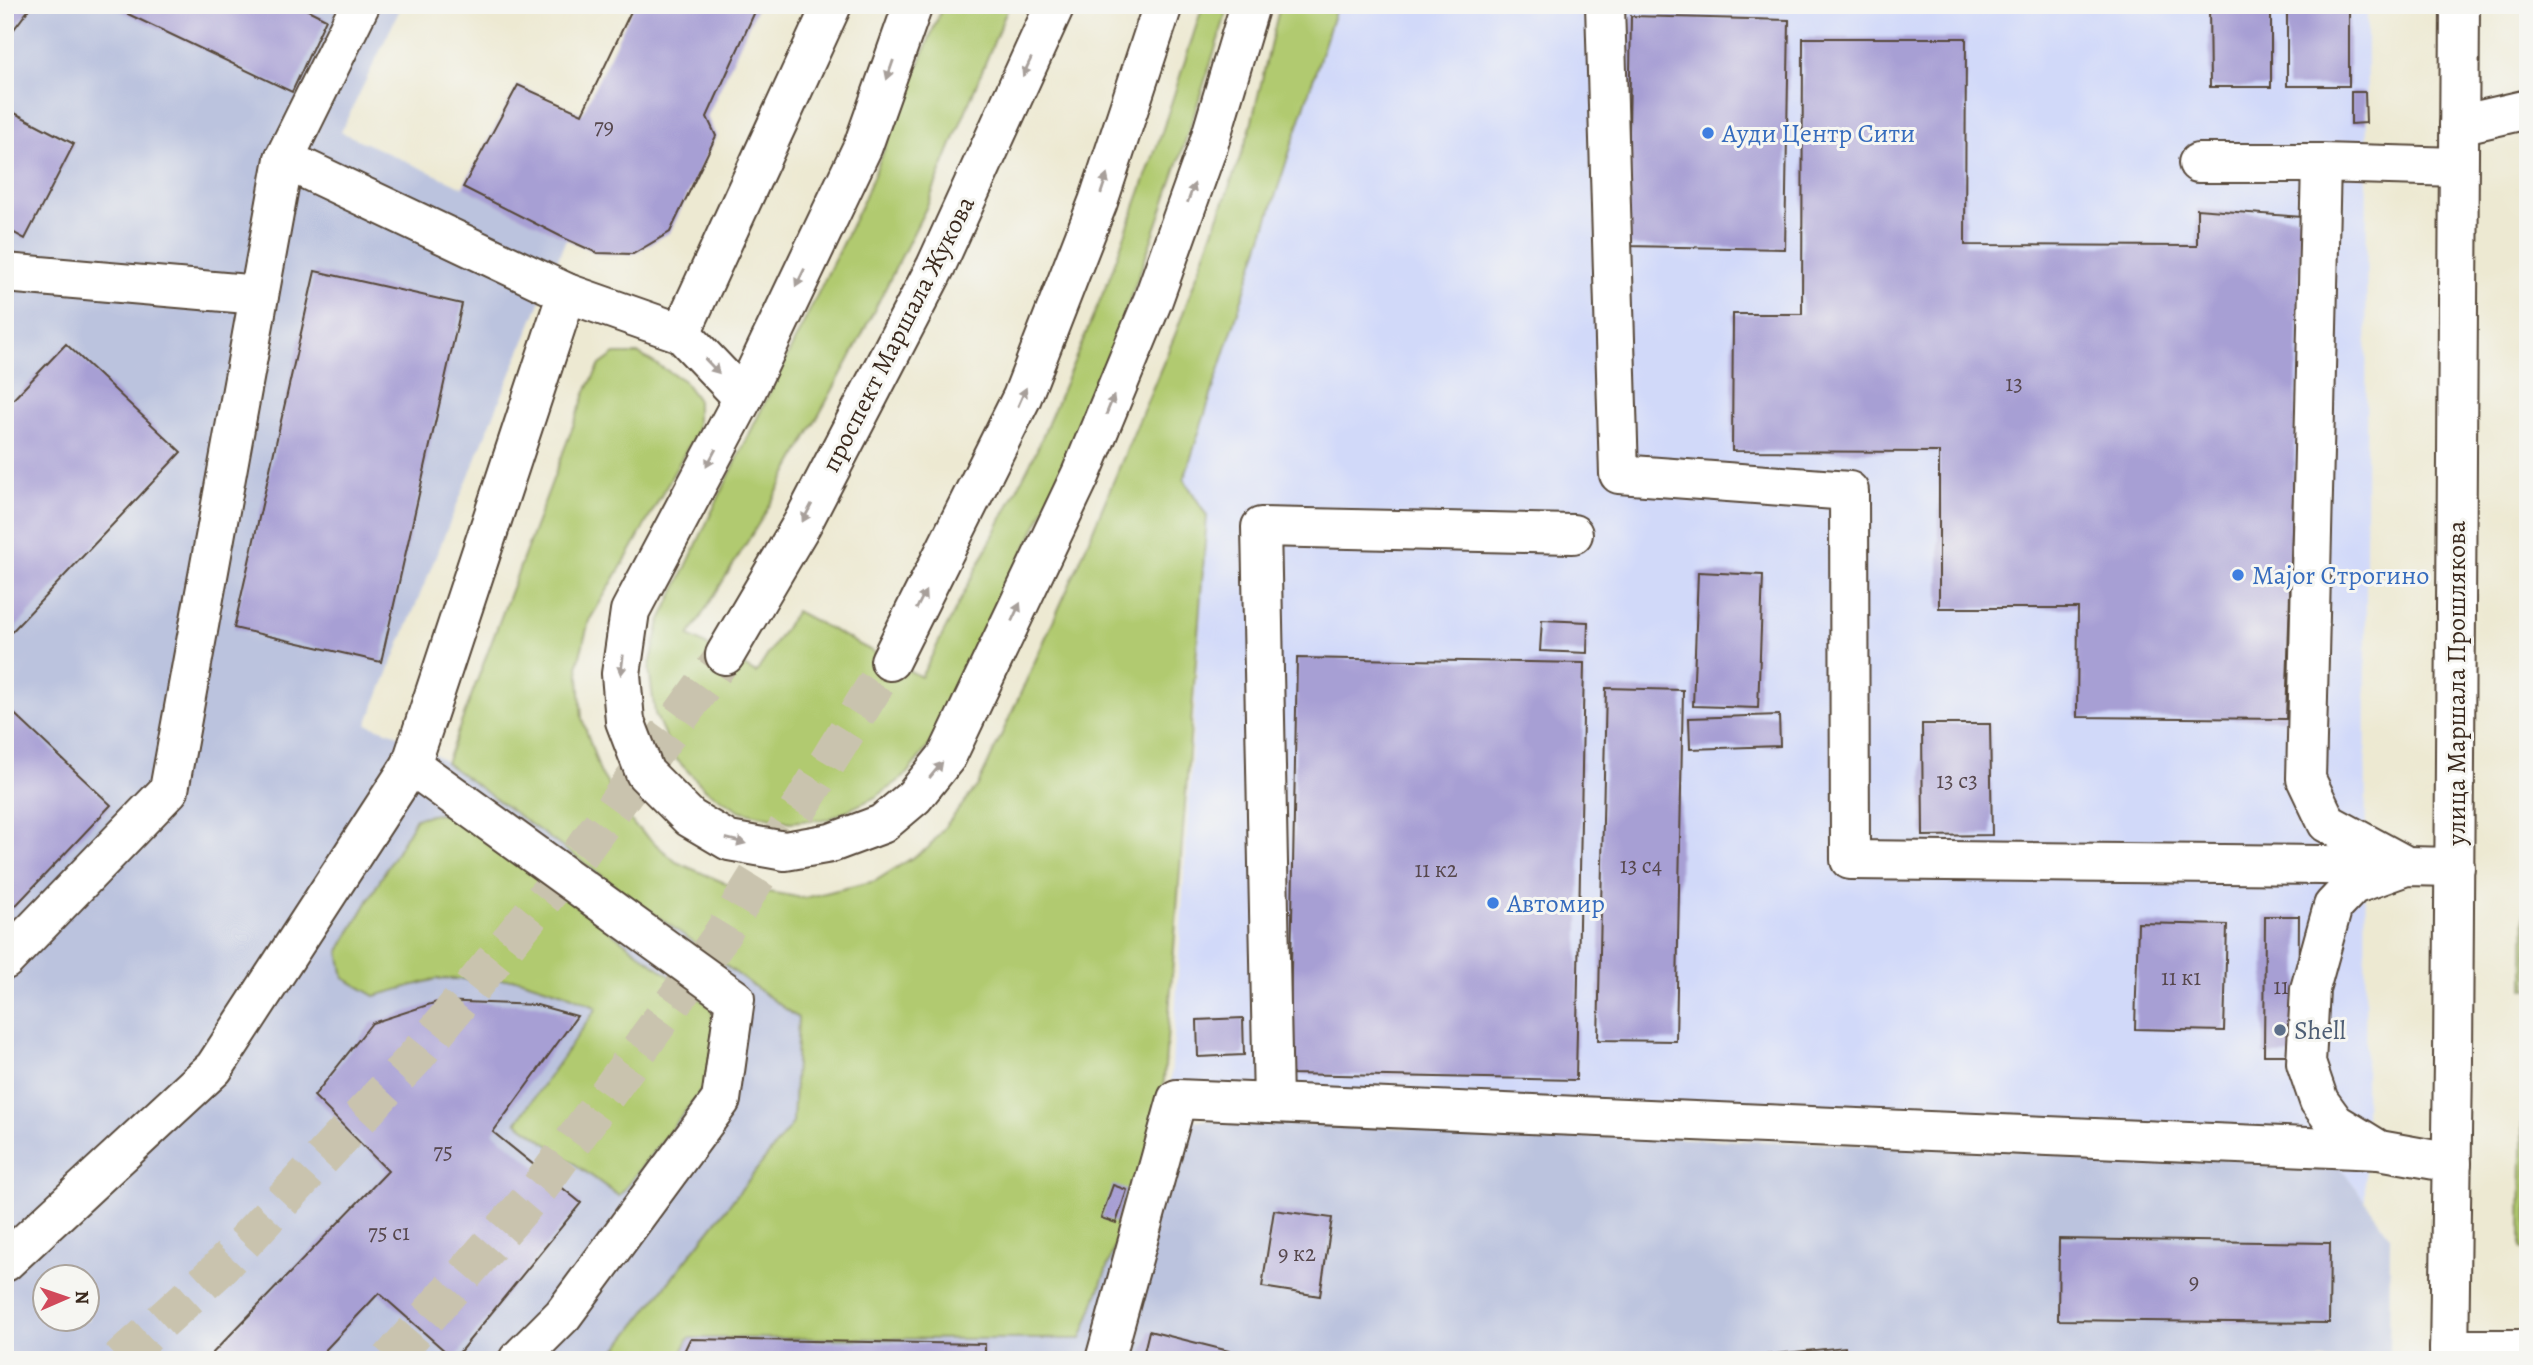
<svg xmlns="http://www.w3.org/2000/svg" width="2533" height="1365" font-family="Alegreya,serif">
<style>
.built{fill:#d1d9f9}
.industrial{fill:#bbc3de;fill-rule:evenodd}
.green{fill:#b1ca70;stroke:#767a47;stroke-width:2}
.building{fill:#a79fd4}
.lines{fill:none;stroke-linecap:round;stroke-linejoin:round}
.major-tunnel{stroke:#c9c3ae;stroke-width:38;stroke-dasharray:38 19;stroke-linecap:butt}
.minor-casing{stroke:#564739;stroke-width:42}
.major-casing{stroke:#564739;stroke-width:42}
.minor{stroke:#fff;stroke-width:38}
.major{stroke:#fff;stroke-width:38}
.oneway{fill:#a79f9a}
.shop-dot{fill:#3f7fe0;stroke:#f6f6f2;stroke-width:2.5}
.service-dot{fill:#5c6f8a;stroke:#f6f6f2;stroke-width:2.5}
.labels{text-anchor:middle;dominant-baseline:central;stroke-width:6;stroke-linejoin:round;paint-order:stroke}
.number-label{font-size:23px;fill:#56474c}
.shop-label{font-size:26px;fill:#366cbe;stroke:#f6f6f2;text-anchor:start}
.street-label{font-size:26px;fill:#3b2a1e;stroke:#f6f6f2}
.service-label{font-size:26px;fill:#4e5e75;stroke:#f6f6f2;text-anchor:start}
</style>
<rect width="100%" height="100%" fill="#f6f6f2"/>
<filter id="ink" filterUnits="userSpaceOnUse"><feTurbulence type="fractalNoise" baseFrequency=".0143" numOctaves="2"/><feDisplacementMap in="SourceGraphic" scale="14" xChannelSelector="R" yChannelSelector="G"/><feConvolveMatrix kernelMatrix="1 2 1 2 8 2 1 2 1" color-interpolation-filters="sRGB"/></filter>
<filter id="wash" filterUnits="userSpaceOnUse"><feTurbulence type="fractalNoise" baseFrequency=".00686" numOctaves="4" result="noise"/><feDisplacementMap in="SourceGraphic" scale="28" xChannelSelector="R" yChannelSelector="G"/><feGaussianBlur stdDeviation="1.57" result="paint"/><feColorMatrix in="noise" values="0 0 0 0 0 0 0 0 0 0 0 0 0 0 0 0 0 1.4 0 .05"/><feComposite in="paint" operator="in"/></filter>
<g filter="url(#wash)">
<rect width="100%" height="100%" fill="#ede9d2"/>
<!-- built -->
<polygon class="built" points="1337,5 2367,5 2365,1201 2338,1163 1169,1113 1207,516 1184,479"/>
<!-- industrial -->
<path class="industrial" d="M5 5H402L341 132 463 187 566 239 367 724 418 742 798 1018 1207 516 1161 1119 2338 1163 2390 1236 2389 1360H5ZM46 1278H88V1320H46Z"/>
<!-- green -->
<g class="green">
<path d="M943 5H1009L926 208 849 360 767 510 689 636 756 673 796 611 921 677 1035 454 1109 279 1162 132 1203 5H1229C1180 162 1128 318 1062 469 1021 563 975 655 929 746L904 777 876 797 829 819 790 822 741 811 706 790 675 758 655 714 649 669 660 622 725 484 864 199Z"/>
<polygon points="1280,5 1337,5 1184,479 1207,516 1161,1119 1081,1339 689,1338 678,1360 608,1360 793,1123 798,1018 446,763 587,389 600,365 615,354 639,354 683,380 697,399 697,431 630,552 589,621 578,664 582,718 600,772 634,825 676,862 732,886 804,898 875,881 928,848 978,785 1013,710 1077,568 1175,335 1249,133"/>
<polygon points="2528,583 2528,989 2524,989"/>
<polygon points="436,814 451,815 469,825 712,1008 714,1035 707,1083 619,1196 517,1122 597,1008 563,993 519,979 436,979 375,996 344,978 339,951 416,818"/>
<polygon points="2523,1062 2528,1062 2528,1253 2521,1248"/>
</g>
<g id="blocks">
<!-- building -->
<g class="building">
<polygon points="5,5 32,5 5,41"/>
<polygon points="109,5 298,5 326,19 292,92"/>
<polygon points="634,5 758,5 707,117 716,136 670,232 633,254 597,253 566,239 463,187 518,85 582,114"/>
<polygon points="2209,5 2271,5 2271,87 2210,87"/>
<rect x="2287" y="5" width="62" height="81"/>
<polygon points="1631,16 1789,20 1785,249 1627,246"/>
<polygon points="1803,38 1966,38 1965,245 2197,246 2197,209 2302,217 2286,719 2077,717 2078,608 1939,608 1939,452 1732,451 1733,314 1802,314"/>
<polygon points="2351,92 2365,92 2366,123 2351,124"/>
<polygon points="5,108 74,144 25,239 5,228"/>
<polygon points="315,271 462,304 381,662 234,628"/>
<polygon points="66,344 181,452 5,639 5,408"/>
<polygon points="1698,572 1763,575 1758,708 1693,706"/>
<polygon points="1542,620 1588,622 1587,653 1540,651"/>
<polygon points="1297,658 1584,663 1576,1080 1289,1074"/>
<polygon points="1606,688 1683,690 1676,1041 1598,1040"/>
<polygon points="5,705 111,805 5,917"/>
<polygon points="1779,715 1780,746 1690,749 1689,718"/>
<polygon points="1922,724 1990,724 1992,835 1923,836"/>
<polygon points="2265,916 2299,916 2298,1055 2264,1055"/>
<polygon points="2138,923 2227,925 2224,1031 2135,1029"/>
<polygon points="440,1001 537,1005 577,1016 493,1132 581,1203 454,1359 379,1293 316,1360 206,1360 388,1171 314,1096 372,1023"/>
<polygon points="1243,1018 1244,1055 1198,1057 1197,1020"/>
<polygon points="1113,1185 1127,1190 1116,1223 1101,1218"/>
<polygon points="1274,1210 1332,1218 1320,1296 1262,1287"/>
<polygon points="2059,1239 2330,1243 2329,1323 2058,1320"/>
<polygon points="1149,1331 1261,1359 1261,1360 1142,1360"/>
<polygon points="690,1339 985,1344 985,1360 680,1360"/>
<polygon points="1845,1347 1846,1360 1736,1360 1736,1358"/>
</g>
</g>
</g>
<g filter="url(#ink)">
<use href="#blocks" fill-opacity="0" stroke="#564739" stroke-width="2"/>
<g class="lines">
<!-- major-tunnel -->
<g class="major-tunnel">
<polyline points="119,1360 218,1270 414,1059 579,855 725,655"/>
<polyline points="390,1360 540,1187 717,942 890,661"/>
</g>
<!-- minor casing -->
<g class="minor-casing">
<g id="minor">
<polyline points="360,5 284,159 567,293 681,333 743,398"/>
<polyline points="1605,5 1619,474 1849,491 1850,860 2406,866"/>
<polyline points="2459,125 2528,109"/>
<polyline points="2198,163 2321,163"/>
<polyline points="5,273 259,295"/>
<polyline points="681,333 832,5"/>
<polyline points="2401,863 2327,823 2306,779 2321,163 2458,167"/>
<polyline points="5,960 169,790 284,159"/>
<polyline points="1273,1103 1261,527 1573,534"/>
<polyline points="2452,1163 2379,1150 2335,1123 2319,1101 2306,1063 2310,989 2333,906 2353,885 2406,866 2455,867"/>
<polyline points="5,1262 214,1068 411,765"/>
<polyline points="2449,1349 2528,1349"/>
<polyline points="518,1360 563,1315 721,1100 735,999 411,765 567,293"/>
<polyline points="1105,1360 1177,1099 2379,1150"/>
</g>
</g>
<!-- major casing -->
<g class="major-casing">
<g id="major">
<polyline points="913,5 863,146 743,398 630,611 621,674 625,721 645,773 690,818 729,841 785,851 831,843 882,824 914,797 947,756 1081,474 1153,300 1208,146 1250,5"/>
<polyline points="725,655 802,524 936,266 1055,5"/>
<polyline points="890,661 1022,397 1098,202 1163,5"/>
<polyline points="2449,1360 2453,1060 2460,5"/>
</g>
</g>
<!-- minor -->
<use href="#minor" class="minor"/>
<!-- major -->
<use href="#major" class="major"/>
</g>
<!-- one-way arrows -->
<defs><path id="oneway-solid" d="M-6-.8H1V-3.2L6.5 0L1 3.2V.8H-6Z" transform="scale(1.75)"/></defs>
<g class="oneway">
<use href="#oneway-solid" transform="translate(1027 67) rotate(115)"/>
<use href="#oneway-solid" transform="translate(890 70) rotate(109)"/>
<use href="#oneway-solid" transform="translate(1104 184) rotate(-72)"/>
<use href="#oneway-solid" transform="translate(1191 193) rotate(-70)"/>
<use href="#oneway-solid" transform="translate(800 278) rotate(116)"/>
<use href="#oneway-solid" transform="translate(712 366) rotate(46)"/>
<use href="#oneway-solid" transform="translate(1022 397) rotate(-66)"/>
<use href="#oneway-solid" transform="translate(1110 405) rotate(-68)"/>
<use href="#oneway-solid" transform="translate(711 458) rotate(118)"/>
<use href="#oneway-solid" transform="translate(807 513) rotate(118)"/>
<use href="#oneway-solid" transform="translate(921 600) rotate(-63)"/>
<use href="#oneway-solid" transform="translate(1016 612) rotate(-65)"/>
<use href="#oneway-solid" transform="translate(622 665) rotate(97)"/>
<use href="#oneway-solid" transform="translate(936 770) rotate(-50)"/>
<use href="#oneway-solid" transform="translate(736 841) rotate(15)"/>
</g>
</g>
<!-- markers -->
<g class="shop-dot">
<circle cx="1708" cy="133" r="7"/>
<circle cx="2238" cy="575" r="7"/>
<circle cx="1493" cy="903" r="7"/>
</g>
<circle class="service-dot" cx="2280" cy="1030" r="7"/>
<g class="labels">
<!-- number labels -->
<g class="number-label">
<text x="604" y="126">79</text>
<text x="2014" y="383">13</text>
<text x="1957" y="780">13 с3</text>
<text x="1641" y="865">13 с4</text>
<text x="1436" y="869">11 к2</text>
<text x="2181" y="977">11 к1</text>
<text x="2281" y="986">11</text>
<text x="443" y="1151">75</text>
<text x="389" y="1232">75 с1</text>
<text x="1297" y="1253">9 к2</text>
<text x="2194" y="1281">9</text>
</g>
<!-- shop labels -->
<g class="shop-label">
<text x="1722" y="133">Ауди Центр Сити</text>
<text x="2252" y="575">Major Строгино</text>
<text x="1507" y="903">Автомир</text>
</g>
<!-- street labels -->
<g class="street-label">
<text transform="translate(898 334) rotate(-63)">проспект Маршала Жукова</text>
<text transform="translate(2456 683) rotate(-90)">улица Маршала Прошлякова</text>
</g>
<!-- service labels -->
<g class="service-label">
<text x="2294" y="1030">Shell</text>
</g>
</g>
<!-- margin -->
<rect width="2533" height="1365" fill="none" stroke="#f6f6f2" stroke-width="28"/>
<!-- north arrow -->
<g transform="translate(66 1298) rotate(88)"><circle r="33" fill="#f6f6f2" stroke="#aba49d" stroke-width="2"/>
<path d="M0-5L12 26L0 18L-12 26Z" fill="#d1495b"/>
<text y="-10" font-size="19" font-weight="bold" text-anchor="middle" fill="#3b2a1e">N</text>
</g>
</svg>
